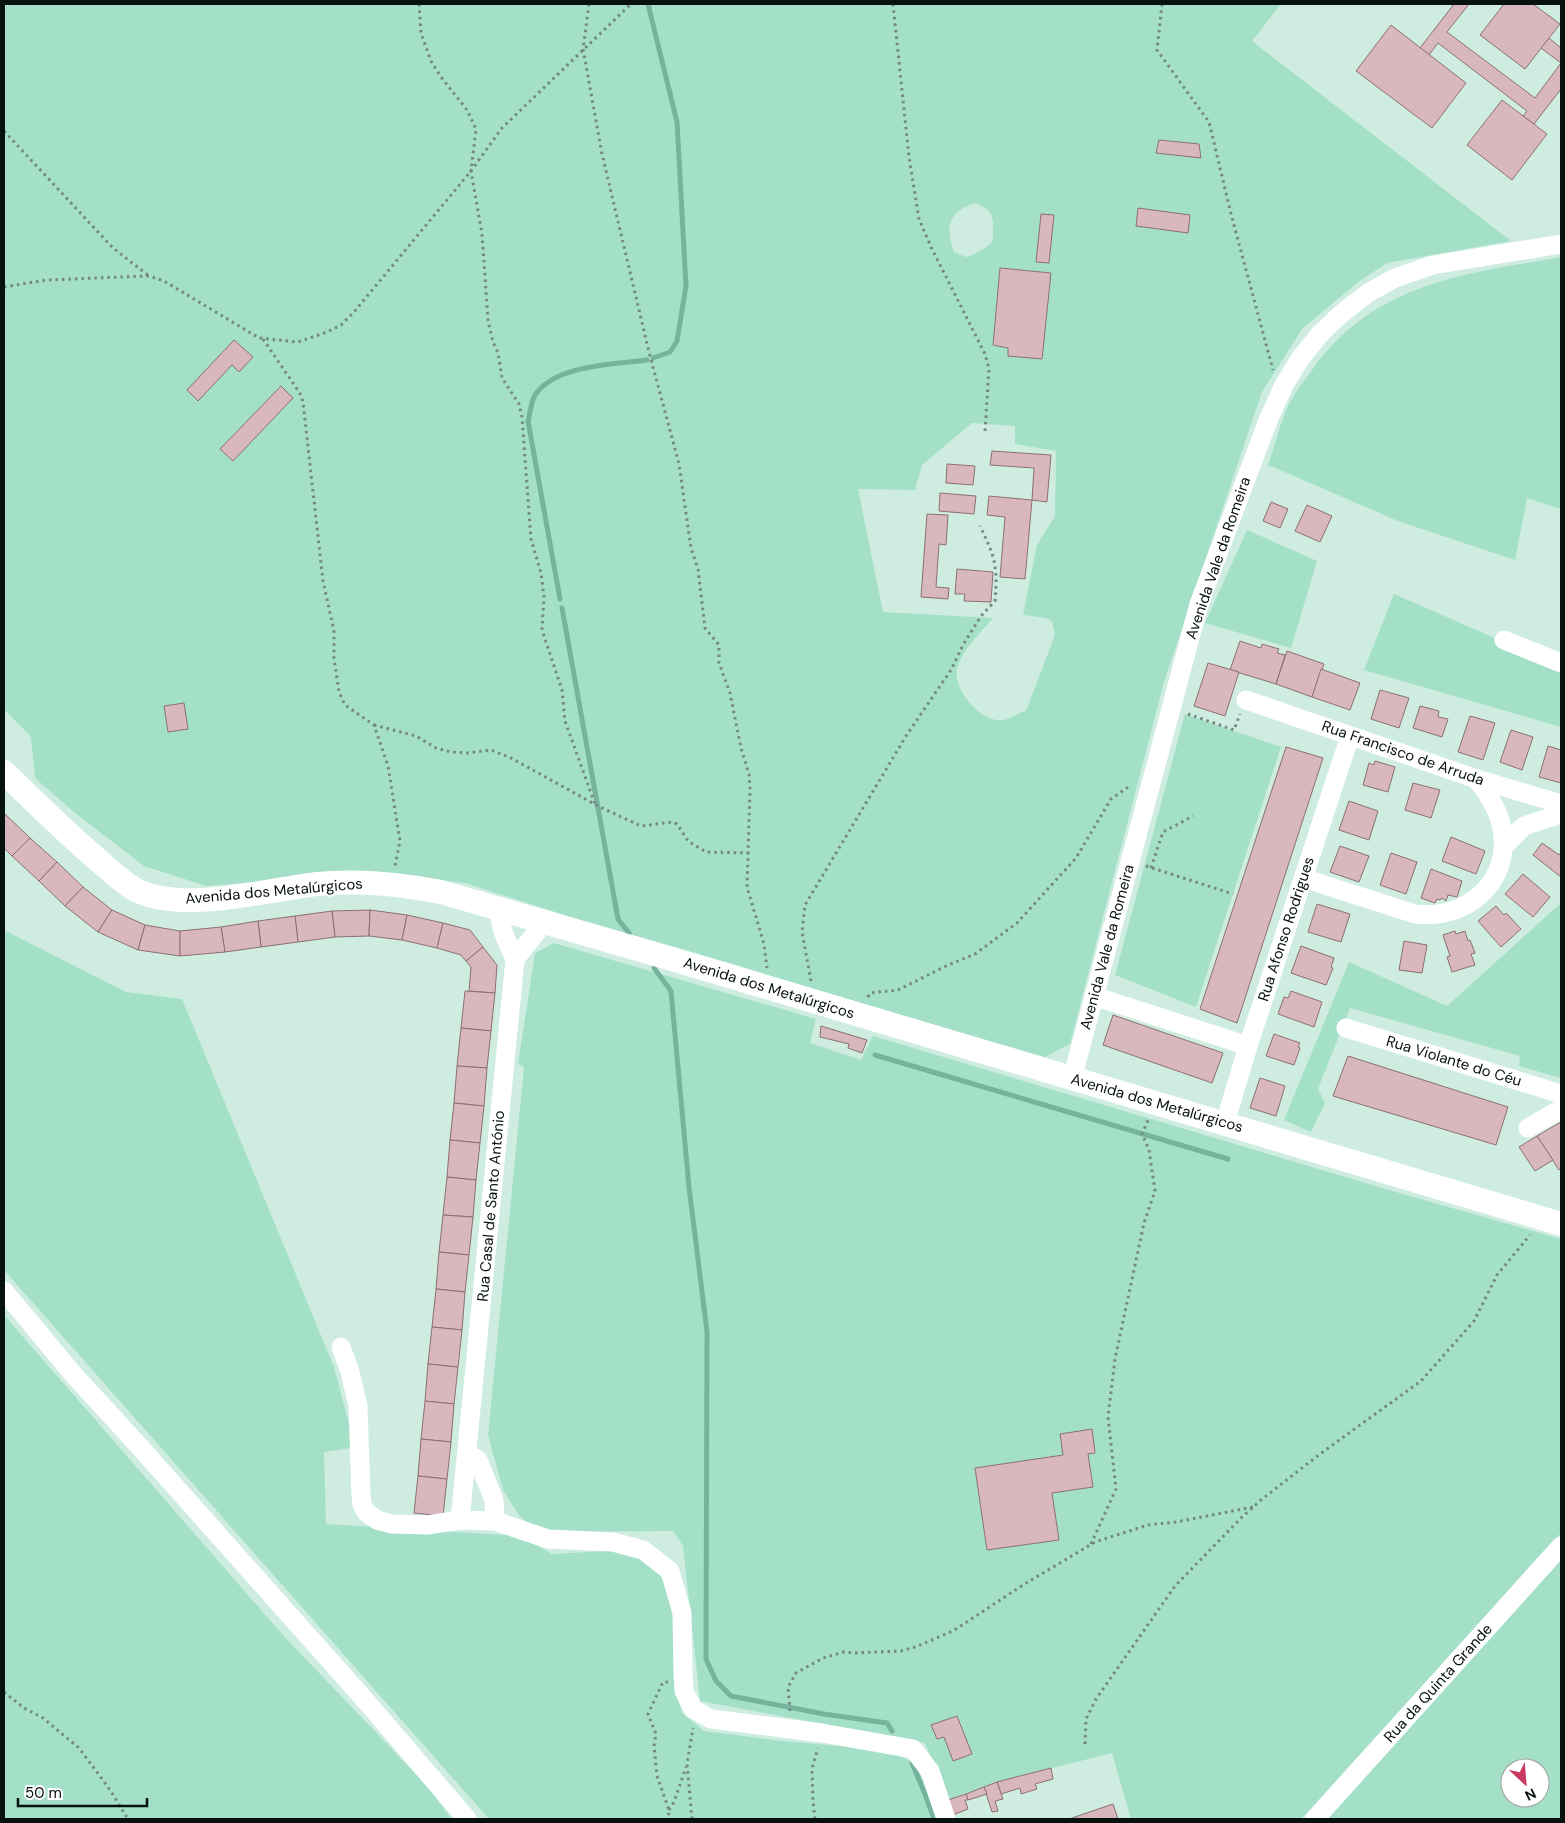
<svg xmlns="http://www.w3.org/2000/svg" width="1565" height="1823" font-family="'DM Sans',sans-serif">
<style>
.green{fill:#a4e0c8;fill-rule:evenodd}
.lines{fill:none;stroke-linecap:round;stroke-linejoin:round}
.stream{stroke:#75b39c;stroke-width:5}
.building{fill:#d8b8bc;stroke:#8c6f73}
.path{stroke:#73887f;stroke-width:3;stroke-dasharray:2.5 4;stroke-linecap:butt}
.minor{stroke:#fff;stroke-width:19}
.major{stroke:#fff;stroke-width:24}
.labels{text-anchor:middle;dominant-baseline:central;stroke-width:4;stroke-linejoin:round;paint-order:stroke}
.street-label{font-size:15px;fill:#07110d;stroke:#fff}
</style>
<rect width="100%" height="100%" fill="#ceede0"/>
<!-- green -->
<g class="green">
<path d="M4 4H1281L1252 41 1511 241 1387 263 1361 280 1303 328 1262 392 1164 682 1070 1044 1045 1057 817 992 747 968 571 917 465 883 373 872 206 886 144 866 75 813 35 778 31 737 4 709ZM976 203C991 210 994 215 993 231 993 236 993 239 991 243 984 250 975 254 966 257L954 252C945 227 948 211 976 203ZM1000 268 1050 273 1042 358 1008 356V348L993 345ZM972 423 1015 426V444L1056 451 1055 516 1037 545 1023 615 1046 618 1052 621 1055 635 1026 711C1019 713 1011 718 1004 720 982 724 952 689 957 668 963 649 980 633 993 618L883 612 858 489 915 490 922 465Z"/>
<path d="M1561 257V509L1527 498 1515 560 1398 521 1268 465C1275 445 1280 423 1289 404 1297 389 1308 376 1317 363 1381 281 1467 274 1561 257Z"/>
<polygon points="1247,530 1317,561 1291,648 1205,623"/>
<polygon points="1394,594 1561,667 1561,727 1364,670"/>
<polygon points="1185,714 1281,747 1196,1007 1115,975"/>
<polygon points="1561,903 1561,1078 1519,1066 1520,1056 1350,1008 1318,1089 1325,1103 1311,1132 1284,1120 1349,962 1447,1006"/>
<polygon points="4,930 126,992 182,999 334,1367 353,1439 351,1448 324,1452 326,1524 521,1536 552,1554 623,1550 635,1554 660,1574 672,1605 678,1697 682,1713 704,1731 783,1741 886,1750 915,1763 924,1782 933,1819 489,1819 4,1270"/>
<path d="M554 943 816 1019 810 1043 861 1060 873 1036 1389 1190 1561 1239V1533L1301 1819H1131L1112 1753 997 1782 948 1800 925 1743 700 1701 683 1546 673 1531 541 1532 520 1517 503 1490 488 1435 524 1067 518 1064 535 953ZM1092 1430 1095 1452 1088 1454 1092 1487 1052 1493 1058 1540 987 1550 975 1468 1063 1455Z"/>
<polygon points="4,1315 282,1634 429,1788 451,1819 4,1819"/>
<path d="M1561 1552V1819H1324ZM1510 1768H1540V1798H1510Z"/>
</g>
<g class="lines">
<!-- stream -->
<g class="stream">
<polyline points="648,4 677,122 686,286 677,341 670,352 653,358"/>
<path d="M560 599 528 421C530 414 531 402 535 395 555 365 614 364 647 360"/>
<polyline points="562,608 618,919 629,933"/>
<polyline points="654,968 671,991 689,1187 707,1332 706,1659 716,1681 731,1696 824,1714 887,1723 892,1731"/>
<polyline points="875,1055 1228,1159"/>
<polyline points="912,1763 925,1794 934,1819"/>
</g>
</g>
<!-- building -->
<g class="building">
<polygon points="1454,4 1469,4 1447,32 1535,98 1561,63 1561,89 1534,124 1523,116 1527,111 1438,43 1429,55 1420,48"/>
<polygon points="1504,4 1533,4 1560,24 1525,69 1480,35"/>
<polygon points="1391,25 1466,83 1432,128 1356,71"/>
<polygon points="1549,38 1561,48 1561,63 1541,48"/>
<polygon points="1502,100 1547,134 1512,180 1467,145"/>
<polygon points="1159,140 1199,144 1201,158 1156,153"/>
<polygon points="1138,208 1190,215 1188,233 1136,226"/>
<polygon points="1041,214 1054,215 1049,263 1036,262"/>
<polygon points="1000,268 1051,273 1042,359 1008,356 1008,348 993,345"/>
<polygon points="234,340 253,357 239,372 232,365 198,401 187,390"/>
<polygon points="281,386 293,398 233,461 220,449"/>
<polygon points="992,451 1051,455 1047,502 1032,500 1034,468 990,465"/>
<polygon points="947,464 975,466 973,485 946,483"/>
<polygon points="940,493 976,496 974,514 939,511"/>
<polygon points="989,496 1032,500 1025,579 1000,577 1005,517 987,515"/>
<polygon points="1271,502 1288,509 1280,528 1263,521"/>
<polygon points="1307,505 1332,516 1320,542 1295,531"/>
<polygon points="927,514 948,515 946,545 939,544 936,587 949,588 948,599 921,597"/>
<polygon points="957,569 993,572 991,602 964,601 965,594 955,594"/>
<polygon points="1240,641 1261,648 1262,644 1279,649 1277,653 1285,655 1276,684 1230,670"/>
<polygon points="1287,651 1324,664 1312,697 1276,684"/>
<polygon points="1208,663 1239,672 1225,716 1194,706"/>
<polygon points="1321,669 1360,683 1350,710 1312,697"/>
<polygon points="1380,690 1409,698 1399,728 1371,719"/>
<polygon points="184,703 188,729 168,732 164,706"/>
<polygon points="1420,706 1439,711 1438,717 1448,719 1442,737 1413,728"/>
<polygon points="1470,716 1495,723 1483,760 1458,752"/>
<polygon points="1511,730 1533,737 1522,770 1500,762"/>
<polygon points="1548,746 1561,750 1561,783 1539,777"/>
<polygon points="1286,747 1323,758 1237,1023 1200,1009"/>
<polygon points="1375,761 1395,767 1388,792 1363,785 1369,763 1374,765"/>
<polygon points="1413,783 1440,790 1431,818 1405,810"/>
<polygon points="1349,801 1378,811 1369,840 1339,830"/>
<polygon points="4,813 30,838 12,856 4,848"/>
<polygon points="1451,837 1485,851 1476,874 1442,861"/>
<polygon points="30,838 57,862 39,881 12,856"/>
<polygon points="1542,843 1559,855 1561,852 1561,877 1533,855"/>
<polygon points="1340,846 1369,856 1359,882 1330,872"/>
<polygon points="1391,853 1417,862 1406,894 1380,885"/>
<polygon points="57,862 83,887 65,906 39,881"/>
<polygon points="1431,869 1462,881 1457,897 1448,895 1446,901 1442,898 1440,900 1437,899 1435,903 1421,898"/>
<polygon points="1523,874 1550,897 1533,917 1505,894"/>
<polygon points="83,887 112,910 98,932 65,906"/>
<polygon points="1317,904 1350,914 1341,942 1308,932"/>
<polygon points="1496,906 1504,915 1506,913 1521,929 1501,947 1478,921"/>
<polygon points="112,910 145,925 138,950 98,932"/>
<polygon points="370,910 369,936 335,937 332,911"/>
<polygon points="370,910 407,915 402,940 369,936"/>
<polygon points="332,911 335,937 298,942 295,916"/>
<polygon points="407,915 443,923 437,948 402,940"/>
<polygon points="295,916 298,942 261,947 258,921"/>
<polygon points="258,921 261,947 225,952 221,927"/>
<polygon points="443,923 470,930 483,947 466,961 461,955 437,948"/>
<polygon points="145,925 180,931 180,956 138,950"/>
<polygon points="221,927 225,952 180,956 180,931"/>
<polygon points="1455,931 1456,934 1465,931 1468,941 1470,940 1475,953 1471,954 1475,965 1452,972 1447,957 1450,956 1443,935"/>
<polygon points="1404,941 1427,945 1422,973 1399,970"/>
<polygon points="1301,946 1334,958 1331,967 1333,968 1326,985 1291,973"/>
<polygon points="483,947 497,965 495,993 469,991 471,967 466,961"/>
<polygon points="465,991 495,993 491,1031 461,1028"/>
<polygon points="1291,991 1322,1002 1314,1027 1278,1014 1284,997 1288,998"/>
<polygon points="1113,1015 1223,1053 1212,1083 1103,1045"/>
<polygon points="821,1026 867,1040 862,1053 848,1048 849,1044 820,1037"/>
<polygon points="461,1028 491,1031 487,1068 457,1066"/>
<polygon points="1274,1034 1300,1043 1298,1047 1300,1048 1294,1065 1266,1056"/>
<polygon points="1348,1056 1508,1107 1496,1145 1333,1096"/>
<polygon points="457,1066 487,1068 484,1106 454,1103"/>
<polygon points="1260,1078 1285,1086 1276,1116 1250,1108"/>
<polygon points="454,1103 484,1106 480,1143 450,1140"/>
<polygon points="1561,1122 1561,1169 1559,1170 1537,1136"/>
<polygon points="1537,1136 1553,1160 1535,1171 1519,1147"/>
<polygon points="450,1140 480,1143 476,1180 447,1177"/>
<polygon points="447,1177 476,1180 473,1217 443,1215"/>
<polygon points="443,1215 473,1217 469,1255 439,1252"/>
<polygon points="439,1252 469,1255 465,1292 436,1289"/>
<polygon points="436,1289 465,1292 462,1330 432,1327"/>
<polygon points="432,1327 462,1330 458,1367 428,1364"/>
<polygon points="428,1364 458,1367 454,1404 425,1401"/>
<polygon points="425,1401 454,1404 451,1442 421,1439"/>
<polygon points="1092,1429 1095,1453 1088,1454 1093,1487 1052,1493 1059,1540 987,1550 975,1468 1063,1455 1060,1434"/>
<polygon points="421,1439 451,1442 447,1479 418,1476"/>
<polygon points="418,1476 447,1479 443,1516 414,1513"/>
<polygon points="957,1716 972,1754 953,1761 944,1737 937,1739 931,1725"/>
<polygon points="1051,1768 1053,1779 1035,1784 1037,1789 1021,1794 1020,1788 1001,1794 997,1782"/>
<polygon points="997,1782 1003,1799 995,1801 998,1811 992,1812 984,1787"/>
<polygon points="984,1787 987,1794 968,1800 966,1794"/>
<polygon points="966,1794 968,1800 965,1800 968,1809 953,1815 948,1800"/>
<polygon points="1113,1804 1118,1819 1069,1819"/>
</g>
<g class="lines">
<!-- path -->
<g class="path">
<polyline points="419,4 421,33 431,61 441,77 467,110 476,129 471,171 482,234 488,320 493,342 498,353 502,378 519,404 522,417 531,539 541,573 544,597 542,630 562,690 565,721 595,804"/>
<polyline points="589,4 583,49 602,154 649,352 679,464 691,548 698,569 705,628 719,645 719,663 730,693 741,748 749,774 750,789 747,887 764,944 767,968"/>
<polyline points="893,4 909,157 919,219 931,247 985,354 989,369 985,431"/>
<polyline points="1162,4 1157,50 1209,122 1231,214 1273,370"/>
<polyline points="4,131 113,248 149,276"/>
<polyline points="4,287 46,280 149,276 164,281 259,338 298,342 327,332 341,325 354,312 471,171 502,128 631,4"/>
<polyline points="263,339 301,395 303,402 323,581 334,631 334,658 339,692 345,705 374,725 388,766 400,841 395,866"/>
<polyline points="1188,714 1234,730 1240,714"/>
<polyline points="374,725 416,736 436,748 451,752 466,753 491,750 511,758 598,806 641,826 672,822 677,824 688,841 706,852 749,853"/>
<polyline points="1146,866 1233,894"/>
<polyline points="1151,868 1163,832 1193,816"/>
<path d="M811 981 802 932 805 905 906 736 951 670 963 645 981 616 995 601C998 566 995 557 980 526"/>
<polyline points="868,997 870,993 898,990 946,966 975,954 1017,923 1076,858 1111,799 1131,785"/>
<polyline points="1091,1544 1116,1489 1108,1417 1115,1359 1144,1223 1155,1191 1149,1150 1142,1134 1148,1120"/>
<polyline points="668,1682 663,1682 648,1714 656,1734 654,1746 657,1776 669,1810 668,1819"/>
<polyline points="4,1692 24,1708 43,1718 79,1748 108,1787 128,1819"/>
<polyline points="790,1711 788,1687 796,1673 823,1658 844,1652 853,1653 901,1651 915,1647 953,1631 1023,1585 1095,1542 1148,1525 1176,1522 1253,1507"/>
<polyline points="1085,1744 1086,1719 1096,1699 1175,1586 1242,1517 1261,1500 1320,1454 1421,1381 1474,1321 1497,1275 1530,1235"/>
<polyline points="669,1810 674,1802 686,1767"/>
<polyline points="692,1819 687,1764 693,1728"/>
<polyline points="815,1819 813,1801 812,1768 818,1748"/>
</g>
<!-- minor -->
<g class="minor">
<polyline points="1504,640 1561,663"/>
<polyline points="1246,700 1474,778 1561,804"/>
<polyline points="1504,846 1524,826 1561,814"/>
<path d="M1303 878 1415 914C1480 922 1526 861 1492 802 1487 793 1482 784 1474 778"/>
<path d="M501 910C498 928 508 942 515 959L536 933 541 921"/>
<polyline points="1094,996 1248,1046"/>
<polyline points="1346,1028 1561,1094"/>
<polyline points="1072,1079 1199,604 1269,418 1284,385 1300,359 1319,335 1341,314 1368,293 1395,278 1433,265 1561,244"/>
<polyline points="1225,1123 1248,1046 1350,736"/>
<polyline points="1528,1128 1561,1109"/>
<polyline points="4,1291 73,1374 139,1446 365,1700 467,1819"/>
<polyline points="341,1347 350,1372 358,1406 361,1495 362,1504 366,1512 377,1520 392,1524 427,1525 460,1520 495,1521 548,1539 613,1542 643,1550 670,1571 682,1613 683,1674 684,1691 693,1709 711,1719 822,1733 913,1749 930,1771 946,1819"/>
<polyline points="468,1454 478,1460 494,1500 495,1521"/>
<polyline points="460,1520 515,959"/>
<polyline points="1315,1819 1561,1546"/>
</g>
<!-- major -->
<path class="major" d="M4 772C35 802 65 832 98 860 109 870 121 881 134 889 179 914 266 890 317 884 359 880 400 884 441 892L672 959 1561 1224"/>
</g>
<g class="labels">
<!-- street labels -->
<g class="street-label">
<text transform="translate(1218 558) rotate(-71)">Avenida Vale da Romeira</text>
<text transform="translate(1403 753) rotate(19)">Rua Francisco de Arruda</text>
<text transform="translate(274 891) rotate(-5)">Avenida dos Metalúrgicos</text>
<text transform="translate(1286 929) rotate(-72)">Rua Afonso Rodrigues</text>
<text transform="translate(1107 947) rotate(-75)">Avenida Vale da Romeira</text>
<text transform="translate(769 988) rotate(17)">Avenida dos Metalúrgicos</text>
<text transform="translate(1454 1061) rotate(17)">Rua Violante do Céu</text>
<text transform="translate(1157 1103) rotate(16)">Avenida dos Metalúrgicos</text>
<text transform="translate(491 1206) rotate(-85)">Rua Casal de Santo António</text>
<text transform="translate(1438 1683) rotate(-48)">Rua da Quinta Grande</text>
</g>
</g>
<!-- border -->
<rect width="1565" height="1823" fill="none" stroke="#07110d" stroke-width="10"/>
<!-- north arrow -->
<g transform="translate(1525 1783) rotate(154)"><circle r="24" fill="#ffffff" stroke="#9ca09e"/>
<path d="M0-4L9 19L0 12L-9 19Z" fill="#c93a60"/>
<text y="-8" font-size="14" font-weight="bold" text-anchor="middle" fill="#07110d">N</text>
</g>
<!-- scale -->
<path d="M18 1798v8h129v-8" fill="none" stroke="#07110d" stroke-width="2.5"/>
<text x="25" y="1798" font-size="15" fill="#07110d" stroke="#ffffff" stroke-width="4" paint-order="stroke">50 m</text>
</svg>
